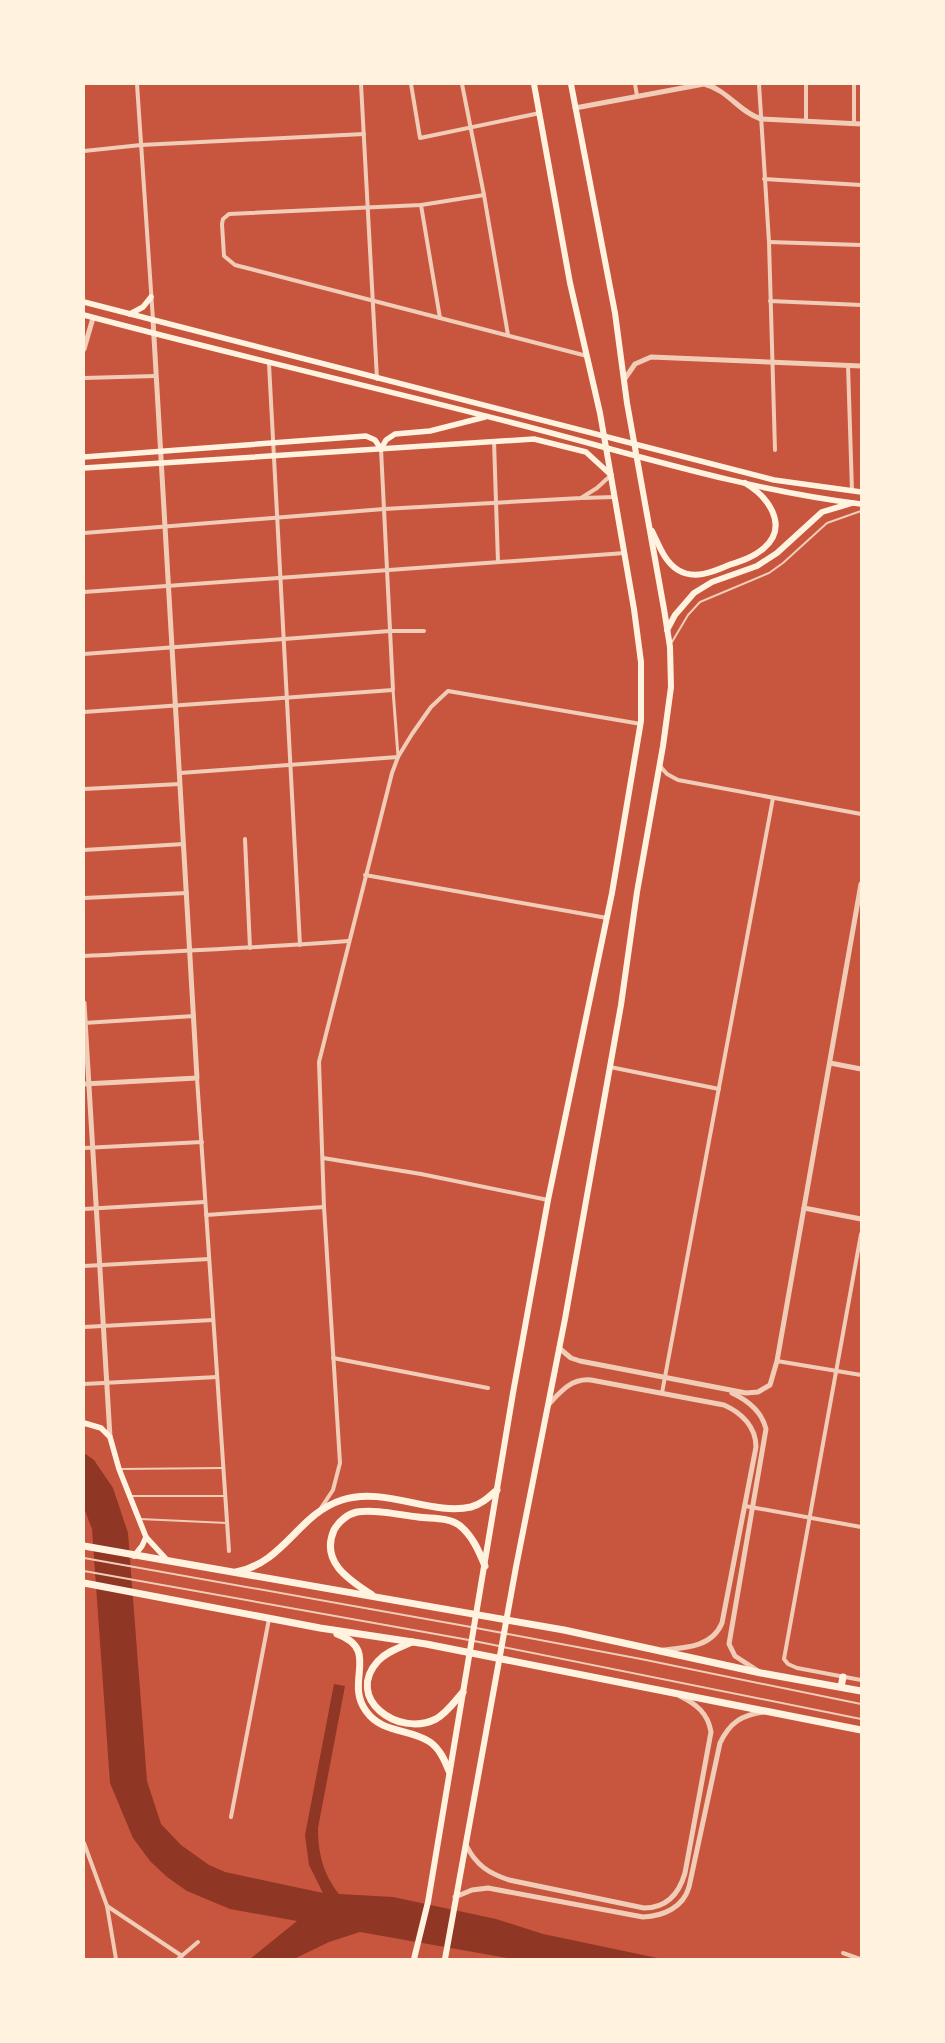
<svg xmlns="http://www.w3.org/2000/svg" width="945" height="2043" font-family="Arial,sans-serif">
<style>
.water{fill:#8f3625}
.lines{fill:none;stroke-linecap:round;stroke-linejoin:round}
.service{stroke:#f1ccb7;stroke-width:2}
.pedestrian{stroke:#f1ccb7;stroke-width:3}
.minor{stroke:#f1ccb7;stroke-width:4}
.tertiary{stroke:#f1ccb7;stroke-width:5}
.secondary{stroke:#fff3e0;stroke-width:5.5}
.primary{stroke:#fff3e0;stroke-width:6}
.trunk{stroke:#fff3e0;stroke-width:7}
</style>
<rect width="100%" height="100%" fill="#c8553d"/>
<!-- water -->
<path class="water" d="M84 1453 94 1460 113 1488 128 1533 147 1781 161 1824 181 1845 209 1865 225 1872 323 1893 309 1865 305 1835 334 1684 345 1686 318 1828C318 1853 323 1874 339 1894L393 1897 496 1919 543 1934 662 1959H513L360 1932 329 1942 294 1959H250L297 1921 230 1909 187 1891 167 1877 150 1861 133 1838 110 1783 92 1529 84 1508Z"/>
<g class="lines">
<!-- service -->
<g class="service">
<polyline points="672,642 688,615 700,602 769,573 783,563 827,523 861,511"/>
<polyline points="121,1469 223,1468"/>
<polyline points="133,1496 225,1496"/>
<polyline points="140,1519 227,1523"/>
<polyline points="84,1558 471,1627"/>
<polyline points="84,1571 469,1640"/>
<polyline points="476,1628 641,1659 861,1704"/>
<polyline points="474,1641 499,1646"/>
<polyline points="503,1647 861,1719"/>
</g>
<!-- pedestrian -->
<polyline class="pedestrian" points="393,690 398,756"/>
<!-- minor -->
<g class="minor">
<polyline points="137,84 153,320"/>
<polyline points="361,84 377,379"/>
<polyline points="411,84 420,138 540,113"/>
<polyline points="462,84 484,195 508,335"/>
<polyline points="635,84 637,96"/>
<polyline points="759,84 769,242 775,450"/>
<polyline points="806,84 806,121"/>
<polyline points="854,123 854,84"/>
<polyline points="84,151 141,145 364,134"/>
<polyline points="764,179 861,185"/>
<polyline points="484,195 421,205 229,214 223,219 222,224 224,256 235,265 587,356"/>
<polyline points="421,205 440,318"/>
<polyline points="769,242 861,245"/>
<polyline points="770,301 861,305"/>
<polyline points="269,364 300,945"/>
<polyline points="848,365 852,491"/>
<polyline points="84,378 156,376"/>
<polyline points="494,441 498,562"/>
<polyline points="583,498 614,497"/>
<polyline points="84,533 384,509 581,498 597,488 610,476"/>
<polyline points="84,592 625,553"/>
<polyline points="84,654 390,631 424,631"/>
<polyline points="84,712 393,690 381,449"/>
<polyline points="660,766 667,774 678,780 861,814"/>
<polyline points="180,773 398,757"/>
<polyline points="84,789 180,784"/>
<polyline points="245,839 250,948"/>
<polyline points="84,850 184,844"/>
<polyline points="365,875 607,918"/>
<polyline points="84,898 187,893"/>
<path d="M84 956C172 951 260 948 348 941"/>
<polyline points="84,1023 194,1016"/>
<polyline points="610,1067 719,1089"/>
<polyline points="197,1078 229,1551"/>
<polyline points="84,1148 202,1142"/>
<polyline points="323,1158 421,1174 548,1200"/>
<polyline points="84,1209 205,1202"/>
<polyline points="206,1215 324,1207"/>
<polyline points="861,1234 784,1659 788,1664 797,1668 861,1680"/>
<polyline points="84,1266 209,1259"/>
<polyline points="84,1327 213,1320"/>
<polyline points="333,1358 488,1388"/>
<polyline points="777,1361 861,1375"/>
<polyline points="84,1384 217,1377"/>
<polyline points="662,1393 773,798"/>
<polyline points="745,1506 861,1527"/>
<polyline points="321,1508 333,1490 340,1463 324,1207 319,1062 392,773 398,757 412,734 431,707 448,691 641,724"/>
<polyline points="231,1817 269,1619"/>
<polyline points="84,1843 107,1906 116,1959"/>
<polyline points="107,1906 182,1956"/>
<polyline points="843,1953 860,1959"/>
<polyline points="178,1959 198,1942"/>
</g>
<!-- tertiary -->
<g class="tertiary">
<path d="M575 108 704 84C728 90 739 112 761 119L861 124"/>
<polyline points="84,349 93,318"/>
<polyline points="624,380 635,364 651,357 861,366"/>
<polyline points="84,1003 110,1437"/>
<polyline points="830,1063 861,1069"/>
<polyline points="84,1084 197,1078 153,320"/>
<polyline points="804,1208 861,1219"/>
<polyline points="559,1348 571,1358 580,1361 746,1393 758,1392 770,1385 777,1361 861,884"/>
<path d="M732 1393C747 1400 762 1412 766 1429L729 1644 735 1656 758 1671"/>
<path d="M549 1404C561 1391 572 1378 591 1380L724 1405C742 1413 756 1427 756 1447L722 1623C712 1647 686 1648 663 1650"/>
<path d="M466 1845C476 1865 488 1873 509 1880L644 1908C666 1908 679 1894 685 1873L711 1732C708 1713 696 1704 680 1696"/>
<path d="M455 1897 472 1890 488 1888 643 1917C663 1916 683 1908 689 1887L720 1743C730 1722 742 1715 764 1712"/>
</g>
<!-- secondary -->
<g class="secondary">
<polyline points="84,302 774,480 861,492"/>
<polyline points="130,314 143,307 151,297"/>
<path d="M84 315C229 354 375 387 521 425 633 454 746 490 861 504"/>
<polyline points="381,449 386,440 395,434 430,431 485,417"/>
<polyline points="84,457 366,436 375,440 381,449"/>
<polyline points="84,468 534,439 586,452 611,475"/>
<polyline points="84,1423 101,1428 110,1437 119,1469 146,1537 168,1561"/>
<polyline points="134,1556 142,1546 146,1537"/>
</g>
<!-- primary -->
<g class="primary">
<path d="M652 531C659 545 664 561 678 570 694 580 713 572 729 565 741 561 754 557 764 548 790 525 767 496 745 483"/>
<polyline points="667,630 675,615 694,593 712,582 757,566 777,553 822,512 852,503"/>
<polyline points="414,1959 428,1902 513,1393 548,1200 612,893 641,721 641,662 634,609 600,413 570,283 534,84"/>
<polyline points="445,1959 516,1567 565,1319 621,1005 637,892 663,746 671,687 670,647 664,609 627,403 615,313 571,84"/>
</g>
<!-- trunk -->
<g class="trunk">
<polyline points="84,1546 564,1630 761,1673 861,1691"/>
<path d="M236 1572C284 1563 298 1514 342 1500 384 1486 432 1516 471 1507 482 1504 489 1497 497 1490"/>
<polyline points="84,1583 320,1628 426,1644 861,1730"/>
<path d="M372 1595C349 1580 320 1562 334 1530 339 1521 348 1514 357 1512 376 1509 399 1515 418 1517 430 1519 448 1517 459 1525 472 1535 479 1551 485 1566"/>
<path d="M337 1634C381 1650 344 1681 366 1711 382 1734 410 1728 430 1742 440 1749 445 1761 449 1771"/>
<path d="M412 1642C401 1647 387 1651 378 1661 344 1698 398 1738 436 1719 447 1713 455 1701 463 1692"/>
<polyline points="841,1687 843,1677"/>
</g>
</g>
<!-- border -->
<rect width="945" height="2043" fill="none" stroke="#fff3e0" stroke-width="170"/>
</svg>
